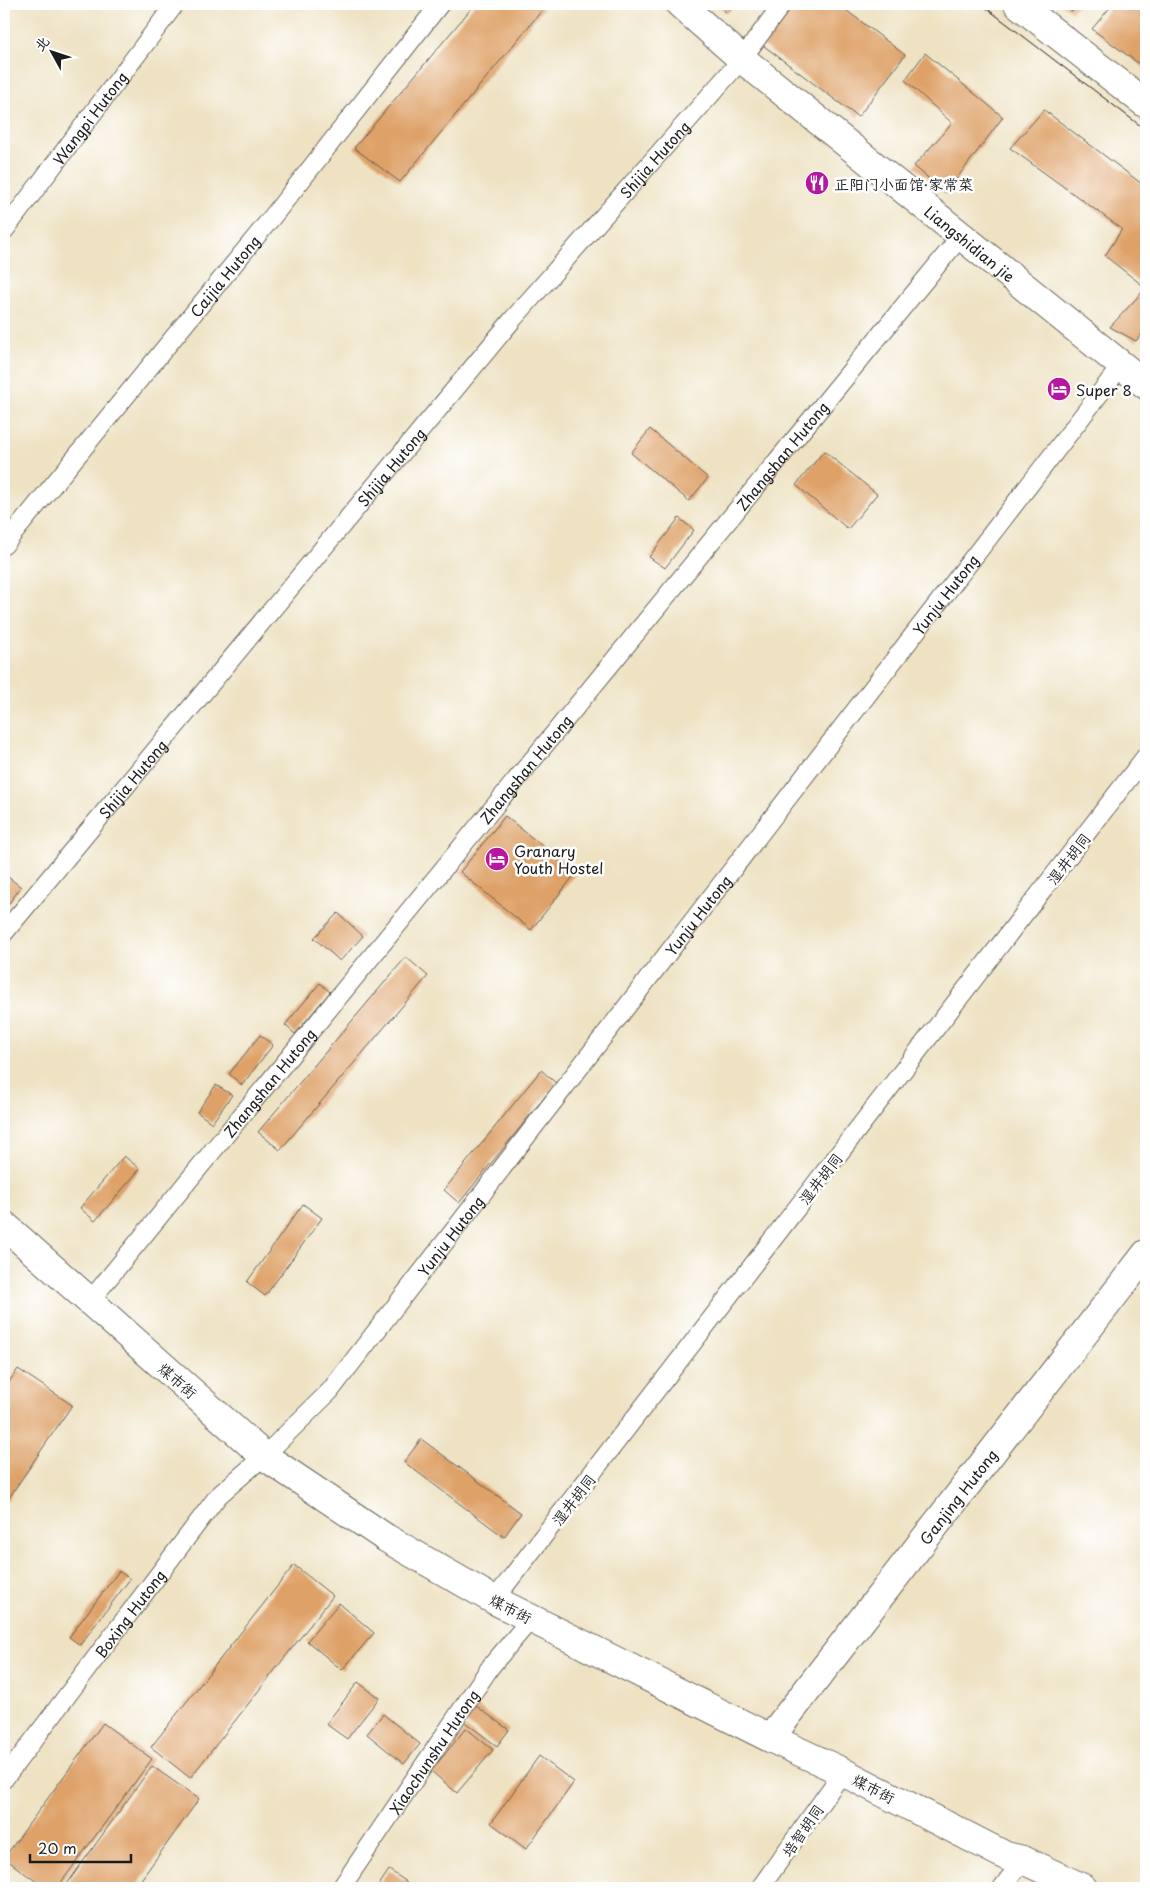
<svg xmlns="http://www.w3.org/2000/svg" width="1150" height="1892" font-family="'Playpen Sans','LXGW WenKai TC',sans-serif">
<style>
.building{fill:#dea168}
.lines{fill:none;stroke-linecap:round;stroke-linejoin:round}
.lane-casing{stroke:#666156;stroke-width:20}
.street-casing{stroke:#666156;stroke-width:30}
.secondary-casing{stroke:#666156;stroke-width:30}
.lane{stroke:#fff;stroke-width:18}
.street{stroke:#fff;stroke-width:28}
.secondary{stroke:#fff;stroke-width:28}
.tram{stroke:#1c1c1c;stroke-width:1}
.labels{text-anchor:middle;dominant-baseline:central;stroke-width:5;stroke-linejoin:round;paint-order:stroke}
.street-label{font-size:15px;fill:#1c1c1c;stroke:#fff}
.poi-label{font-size:15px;fill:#1c1c1c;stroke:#fff;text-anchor:start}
</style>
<rect width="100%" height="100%" fill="#fff"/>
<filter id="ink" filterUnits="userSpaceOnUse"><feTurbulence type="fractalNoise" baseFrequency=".02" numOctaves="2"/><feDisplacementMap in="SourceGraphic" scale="10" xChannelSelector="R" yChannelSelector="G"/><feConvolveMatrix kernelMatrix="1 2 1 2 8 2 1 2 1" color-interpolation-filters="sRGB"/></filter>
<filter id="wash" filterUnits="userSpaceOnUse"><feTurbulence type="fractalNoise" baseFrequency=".0096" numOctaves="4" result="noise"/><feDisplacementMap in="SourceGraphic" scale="20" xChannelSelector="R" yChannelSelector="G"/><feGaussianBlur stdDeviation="1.12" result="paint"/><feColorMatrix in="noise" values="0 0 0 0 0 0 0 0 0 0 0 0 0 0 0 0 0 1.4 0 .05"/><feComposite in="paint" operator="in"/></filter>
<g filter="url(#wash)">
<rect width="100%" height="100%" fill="#eee2c3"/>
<g id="blocks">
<!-- building -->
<g class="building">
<polygon points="475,4 537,4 543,9 400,182 354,148"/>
<polygon points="716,4 734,4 727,13"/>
<polygon points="790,4 838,4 905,55 858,117 760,43"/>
<polygon points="1061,4 1078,4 1072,12"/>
<polygon points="1113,4 1146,4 1146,69 1092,29"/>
<polygon points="925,53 1003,117 946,193 914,166 952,123 905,80"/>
<polygon points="1044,110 1146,187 1146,329 1136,341 1110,327 1146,288 1105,256 1122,229 1010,148"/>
<polygon points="650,429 708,478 689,501 631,453"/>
<polygon points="824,451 877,494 848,529 796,485"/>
<polygon points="679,518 694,530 665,568 649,557"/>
<polygon points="505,816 576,873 531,930 460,872"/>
<polygon points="4,874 21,887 4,910"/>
<polygon points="338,913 363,936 340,961 314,938"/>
<polygon points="406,957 428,976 280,1150 258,1132"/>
<polygon points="320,983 330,992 295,1034 285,1025"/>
<polygon points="260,1035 273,1045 242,1085 229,1074"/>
<polygon points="541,1070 556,1083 459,1203 444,1190"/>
<polygon points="216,1085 232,1095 212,1123 197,1112"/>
<polygon points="124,1156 140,1169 95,1221 80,1208"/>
<polygon points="303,1204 322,1218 265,1296 247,1282"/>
<polygon points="18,1369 72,1405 4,1505 4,1389"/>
<polygon points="421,1439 521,1513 504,1537 404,1462"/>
<polygon points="294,1565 333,1596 190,1778 151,1747"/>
<polygon points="119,1571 130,1579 80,1645 69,1637"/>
<polygon points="339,1603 374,1633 342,1670 307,1641"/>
<polygon points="358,1682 379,1698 347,1739 326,1724"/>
<polygon points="475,1705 509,1730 497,1746 462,1720"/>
<polygon points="383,1714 420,1744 404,1764 367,1734"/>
<polygon points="103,1723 152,1759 57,1888 45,1888 4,1858"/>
<polygon points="466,1728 493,1750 457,1793 431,1771"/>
<polygon points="539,1756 574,1782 526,1849 491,1823"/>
<polygon points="152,1766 199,1799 135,1888 64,1888"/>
<polygon points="389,1870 407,1882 404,1888 377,1888"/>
</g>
</g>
</g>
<g filter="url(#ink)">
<use href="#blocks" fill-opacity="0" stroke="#666156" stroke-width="1"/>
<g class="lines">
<!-- lane casing -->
<g class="lane-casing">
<g id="lane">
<path id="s1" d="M4 231 175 4"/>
<path id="s2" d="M4 545 273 216 440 4"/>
<path id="s3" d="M4 933 513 319 742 59 782 4"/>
<path id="s4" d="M89 1302 961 236"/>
<polyline points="494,1600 1146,756"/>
<path id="s5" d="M4 1779 218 1496 264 1456 330 1391 1121 366"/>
<path id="s6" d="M341 1888 491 1666 531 1619"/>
<polyline points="760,1888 843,1772"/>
<polyline points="1002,1888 1023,1860"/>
</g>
</g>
<!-- street casing -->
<g class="street-casing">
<g id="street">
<path id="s7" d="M680 4 742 59 1146 385"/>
<polyline points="1018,4 1146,104"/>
<path id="s8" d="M770 1738 1146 1254"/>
</g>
</g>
<!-- secondary casing -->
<g class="secondary-casing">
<polyline id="secondary" points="4,1225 264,1456 386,1538 494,1600 770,1738 843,1772 1006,1856 1023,1860 1083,1888"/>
</g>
<!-- lane -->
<use href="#lane" class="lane"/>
<!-- street -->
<use href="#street" class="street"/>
<!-- secondary -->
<use href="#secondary" class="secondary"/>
<!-- tram -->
<polyline class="tram" points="981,4 1146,130"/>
</g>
</g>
<!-- icons -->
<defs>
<g id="restaurant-disc" transform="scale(1.25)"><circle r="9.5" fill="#b5179e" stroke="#fff"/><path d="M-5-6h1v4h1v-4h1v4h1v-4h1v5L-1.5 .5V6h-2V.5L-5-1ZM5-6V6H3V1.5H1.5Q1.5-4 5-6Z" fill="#fff"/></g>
<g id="hotel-disc" transform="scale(1.25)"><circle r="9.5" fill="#b5179e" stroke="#fff"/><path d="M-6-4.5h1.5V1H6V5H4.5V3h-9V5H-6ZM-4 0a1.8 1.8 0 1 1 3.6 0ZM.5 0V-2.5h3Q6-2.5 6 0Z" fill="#fff"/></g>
</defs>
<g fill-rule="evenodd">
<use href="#restaurant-disc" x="817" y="183"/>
<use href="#hotel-disc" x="1059" y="389"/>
<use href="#hotel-disc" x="497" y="859"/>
</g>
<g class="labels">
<!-- street labels -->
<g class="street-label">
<text stroke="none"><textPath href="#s1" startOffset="142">Wangpi Hutong</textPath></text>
<text stroke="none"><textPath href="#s3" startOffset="1011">Shijia Hutong</textPath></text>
<text stroke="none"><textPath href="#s7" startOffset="376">Liangshidian jie</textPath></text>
<text stroke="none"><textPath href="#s2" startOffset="348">Caijia Hutong</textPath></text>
<text stroke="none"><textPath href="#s4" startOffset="1094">Zhangshan Hutong</textPath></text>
<text stroke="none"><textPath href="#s3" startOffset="606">Shijia Hutong</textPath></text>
<text stroke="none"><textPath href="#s5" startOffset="1515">Yunju Hutong</textPath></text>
<text stroke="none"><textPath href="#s4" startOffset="689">Zhangshan Hutong</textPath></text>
<text stroke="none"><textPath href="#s3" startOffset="201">Shijia Hutong</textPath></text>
<text transform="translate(1068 858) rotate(-52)">湿井胡同</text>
<text stroke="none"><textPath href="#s5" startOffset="1110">Yunju Hutong</textPath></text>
<text stroke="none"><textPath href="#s4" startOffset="284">Zhangshan Hutong</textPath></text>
<text transform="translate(820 1178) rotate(-52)">湿井胡同</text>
<text stroke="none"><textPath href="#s5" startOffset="705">Yunju Hutong</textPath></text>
<text transform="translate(178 1380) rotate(41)">煤市街</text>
<text stroke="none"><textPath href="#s8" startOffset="306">Ganjing Hutong</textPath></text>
<text transform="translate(573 1499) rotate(-52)">湿井胡同</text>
<text transform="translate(511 1608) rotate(27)">煤市街</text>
<text stroke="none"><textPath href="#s5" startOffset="208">Boxing Hutong</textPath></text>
<text stroke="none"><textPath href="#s6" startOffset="165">Xiaochunshu Hutong</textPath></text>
<text transform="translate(874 1788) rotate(27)">煤市街</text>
<text transform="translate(802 1830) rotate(-55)">培智胡同</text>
</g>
<!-- poi labels -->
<g class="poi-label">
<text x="834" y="183">正阳门小面馆·家常菜</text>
<text x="1076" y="389">Super 8</text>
<text x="514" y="850">Granary<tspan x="514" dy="17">Youth Hostel</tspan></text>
</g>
</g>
<!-- margin -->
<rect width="1150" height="1892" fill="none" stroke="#fff" stroke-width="20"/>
<!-- north arrow -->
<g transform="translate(52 52) rotate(310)" stroke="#ffffff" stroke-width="4" paint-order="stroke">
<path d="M0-4L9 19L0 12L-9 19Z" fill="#1c1c1c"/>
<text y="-8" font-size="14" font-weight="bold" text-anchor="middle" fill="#1c1c1c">北</text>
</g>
<!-- scale -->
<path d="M30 1854v8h101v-8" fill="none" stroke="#1c1c1c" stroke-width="2.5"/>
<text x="38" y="1854" font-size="15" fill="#1c1c1c" stroke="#ffffff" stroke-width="4" paint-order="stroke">20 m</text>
</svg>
